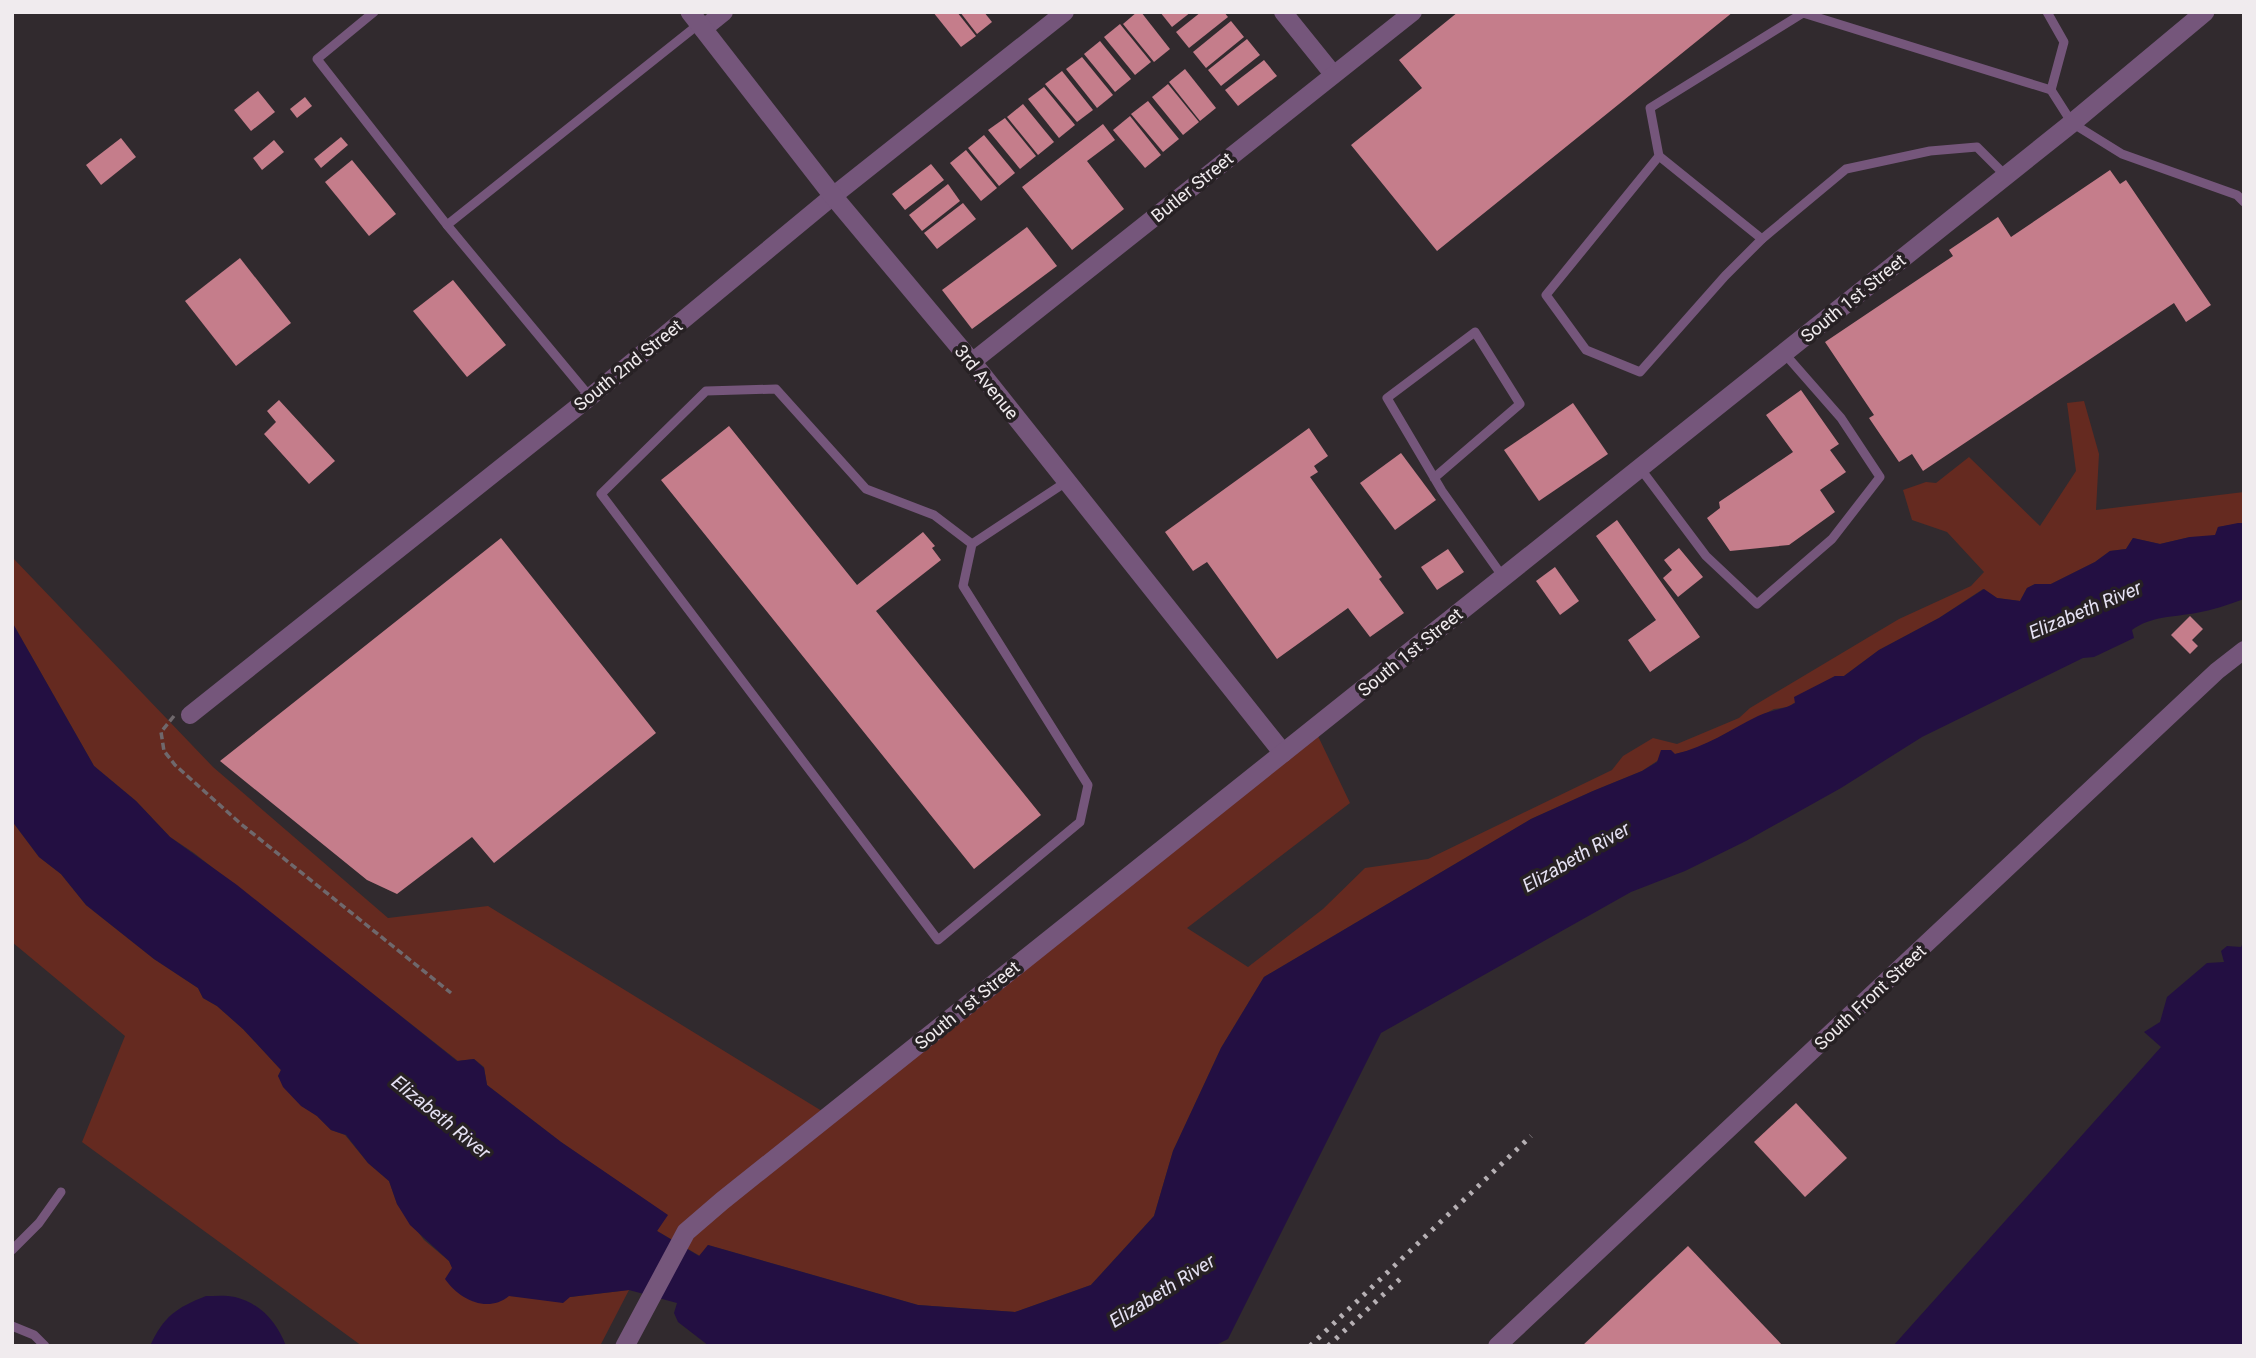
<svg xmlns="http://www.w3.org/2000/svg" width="2256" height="1358" font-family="Roboto,sans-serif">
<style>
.green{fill:#652a20}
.water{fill:#230f42}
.building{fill:#c57d8b}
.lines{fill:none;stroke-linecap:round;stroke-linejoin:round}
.path{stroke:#6f686c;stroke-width:3.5;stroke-dasharray:7 3.5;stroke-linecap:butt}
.service{stroke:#75567b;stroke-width:9}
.minor{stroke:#75567b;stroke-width:18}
.tertiary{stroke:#75567b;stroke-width:19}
.rail{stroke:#b6b0b4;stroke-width:5;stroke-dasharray:3.5 7;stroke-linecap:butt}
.labels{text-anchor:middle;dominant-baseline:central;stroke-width:7;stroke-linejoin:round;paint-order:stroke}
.street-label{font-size:18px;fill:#f0ebee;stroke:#272124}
.water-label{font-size:19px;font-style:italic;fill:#e5e1f3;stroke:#272124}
</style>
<rect width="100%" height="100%" fill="#312a2e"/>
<!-- green -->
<g class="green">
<polygon points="2084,401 2099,454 2096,510 2244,492 2244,523 2218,527 2216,535 2201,538 2190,537 2160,544 2133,538 2126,549 2110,551 2095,562 2051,584 2035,584 2027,588 2020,601 1997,598 1983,589 1939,618 1879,650 1844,676 1835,676 1788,707 1774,709 1696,749 1675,754 1657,761 1642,771 1593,791 1531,819 1264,977 1221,1048 1173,1151 1154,1216 1091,1285 1015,1312 918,1305 708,1245 700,1256 657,1231 667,1215 561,1142 487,1085 484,1067 474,1059 458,1061 194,853 170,837 136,801 94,766 12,622 12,557 213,767 388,918 488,906 830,1116 1317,734 1350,803 1187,928 1248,967 1323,909 1365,868 1428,859 1612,770 1623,756 1653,738 1677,744 1739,718 1750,708 1899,619 1971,586 1984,572 1947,532 1912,520 1903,490 1926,482 1936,483 1969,457 2040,526 2076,471 2067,403"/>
<polygon points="12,821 39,857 61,874 86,905 154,959 198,988 203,998 217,1006 243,1029 281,1070 278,1076 301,1105 317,1116 331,1130 345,1135 368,1163 389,1181 397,1204 424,1240 449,1261 452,1267 509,1296 570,1297 629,1290 600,1346 362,1346 82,1142 125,1036 12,942"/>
</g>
<!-- water -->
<g class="water">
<path d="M2238 523H2244V599C2228 605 2212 610 2196 613 2174 617 2151 616 2132 630L2134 638 2094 657 2083 658 1922 737 1841 788 1746 841 1685 871 1631 892 1381 1033 1228 1339 1214 1346H709L678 1322 674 1313 677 1303 629 1290 570 1297 563 1303 509 1296C487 1314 459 1299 445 1279L452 1268 449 1261 410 1225 397 1204 389 1181 368 1163 346 1135 331 1130 317 1116 301 1106 283 1087 278 1076 281 1070 243 1029 217 1006 203 998 198 988 154 959 86 905 61 874 39 857 12 821V622L94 766 136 801 170 837 237 885 457 1061 474 1059 484 1068 487 1085 561 1142 668 1215 657 1231 699 1256 708 1245 918 1305 1015 1312 1091 1285 1154 1216 1173 1151 1221 1048 1264 977 1531 819 1593 791 1642 771 1657 762 1661 750H1671L1675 754C1706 747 1730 730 1758 716 1770 710 1783 710 1795 703L1794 697 1835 676H1844L1879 650 1939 618 1984 589 1997 598 2020 601 2027 588 2035 584H2051L2095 562 2110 551 2126 549 2133 538 2160 544 2190 537 2215 535 2218 527Z"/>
<polygon points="2244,940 2244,1346 1893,1346 2161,1047 2144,1032 2160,1022 2167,997 2207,963 2224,962 2221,951 2227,946 2241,947"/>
<path d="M206 1296C215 1296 226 1295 235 1297 260 1303 277 1322 286 1346H150C164 1316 176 1308 206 1296Z"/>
</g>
<!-- building -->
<g class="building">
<polygon points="933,12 957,12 976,36 961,47"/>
<polygon points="960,12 984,12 992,22 977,34"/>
<polygon points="1137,12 1141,12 1170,49 1154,62 1123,24"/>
<polygon points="1160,12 1191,12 1172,27"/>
<polygon points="1201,12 1224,12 1228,17 1189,48 1176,32"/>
<polygon points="1458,12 1733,12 1437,251 1351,145 1422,88 1399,60"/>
<polygon points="1231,21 1244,37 1206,68 1193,52"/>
<polygon points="1120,24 1151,62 1135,75 1104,37"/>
<polygon points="1247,39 1260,55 1221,86 1208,70"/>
<polygon points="1100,41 1131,79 1115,92 1084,54"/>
<polygon points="1082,57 1113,95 1097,108 1066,69"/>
<polygon points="1264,60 1277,76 1238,106 1225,90"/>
<polygon points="1185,69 1216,108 1200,121 1169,82"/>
<polygon points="1062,71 1093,110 1077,122 1045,84"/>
<polygon points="1168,84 1199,122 1183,135 1152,97"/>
<polygon points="1044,87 1075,125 1059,138 1028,99"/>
<polygon points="258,91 275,112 251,131 234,110"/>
<polygon points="305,97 312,106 297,118 290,109"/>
<polygon points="1148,101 1179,139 1163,152 1131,114"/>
<polygon points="1023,104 1054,142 1038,155 1007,117"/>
<polygon points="1130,116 1161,155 1145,168 1113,130"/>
<polygon points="1005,118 1036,156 1020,169 988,130"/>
<polygon points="1103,124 1115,140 1087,161 1124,209 1072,250 1022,187"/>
<polygon points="984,135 1015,173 999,186 968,148"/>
<polygon points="341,137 348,145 321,168 314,159"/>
<polygon points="121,138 136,157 101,185 86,165"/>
<polygon points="274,140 284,152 262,170 253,158"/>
<polygon points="966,150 997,188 981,201 950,163"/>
<polygon points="352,160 396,214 369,236 325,182"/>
<polygon points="931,164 944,180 905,210 892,194"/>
<polygon points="2110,170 2120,184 2126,180 2211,305 2186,322 2174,303 1923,471 1912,454 1899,462 1869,418 1874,415 1825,342 1953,256 1949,250 1998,217 2011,237"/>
<polygon points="948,184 960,201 922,231 909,215"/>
<polygon points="963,203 976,219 937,249 924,233"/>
<polygon points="1027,227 1057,266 972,329 942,290"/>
<polygon points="240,258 291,323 236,366 185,301"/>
<polygon points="453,280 506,345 467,377 413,311"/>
<polygon points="1801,390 1839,444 1830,450 1846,472 1820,490 1835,512 1789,545 1730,551 1707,518 1720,508 1719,502 1793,452 1766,415"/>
<polygon points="279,400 335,461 309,484 264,434 276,422 267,411"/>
<polygon points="1573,403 1608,454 1539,501 1504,450"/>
<polygon points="729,426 857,585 923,532 935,546 932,548 941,560 876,611 1041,815 974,869 661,480"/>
<polygon points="1309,428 1328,456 1314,466 1318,472 1310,477 1382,577 1379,579 1404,613 1370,637 1348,608 1277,659 1207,562 1193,571 1165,532"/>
<polygon points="1401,453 1436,500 1395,530 1360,483"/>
<polygon points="1617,520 1700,637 1650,672 1628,640 1656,620 1596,536"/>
<polygon points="501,538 656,733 494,863 472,837 397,894 367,880 220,761"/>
<polygon points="1679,548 1703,577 1678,597 1663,578 1672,570 1664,560"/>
<polygon points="1448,549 1464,572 1437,590 1421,567"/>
<polygon points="1555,567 1579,601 1560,615 1536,581"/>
<polygon points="2190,616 2203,629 2192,640 2198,646 2190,654 2171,635"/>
<polygon points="1796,1103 1847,1158 1805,1197 1754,1142"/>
<polygon points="1688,1246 1783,1346 1582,1346"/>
</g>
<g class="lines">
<!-- path -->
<polyline class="path" points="174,716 161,732 164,751 175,765 241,824 451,993"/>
<!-- service -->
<g class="service">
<polyline points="374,12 317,59 447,225 590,397"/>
<polyline points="2047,12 2064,42 2051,90 2072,123 2122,154 2237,195 2244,202"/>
<polyline points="1659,156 1762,239"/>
<polyline points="2006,176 1977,147 1930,151 1846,169 1762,239 1725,276 1640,372 1586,350 1546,295 1659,156 1650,108 1803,13 2051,90"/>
<polyline points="447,225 699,24"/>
<polyline points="1640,468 1706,556 1757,604 1832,539 1880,477 1841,418 1784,353"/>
<polyline points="1434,478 1520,404 1475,332 1387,398 1442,491 1503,577"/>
<polyline points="972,544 963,586 1088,785 1080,822 938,940 601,494 706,391 776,389 866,489 934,515 972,544 1066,482"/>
<polyline points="12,1250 39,1223 61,1192"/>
<polyline points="12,1326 34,1335 45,1346"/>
</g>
<!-- minor -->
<g class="minor">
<polyline points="1283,12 1333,74"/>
<polyline points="703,29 724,12"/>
<polyline points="972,362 1413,12"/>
<polyline points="190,715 590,397 833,196 1065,12"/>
<polyline points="1497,1346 2217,671 2244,650"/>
</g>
<!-- tertiary -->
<g class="tertiary">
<polyline points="690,12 833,196 972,362 1283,753"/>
<polyline points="625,1346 686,1232 722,1201 2072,123 2205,12"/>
</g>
<!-- rail -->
<g class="rail">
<polyline points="1310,1346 1531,1136"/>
<polyline points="1328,1346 1400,1279"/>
</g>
</g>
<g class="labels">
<!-- street labels -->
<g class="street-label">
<text transform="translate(1192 187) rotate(-39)">Butler Street</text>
<text transform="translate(1853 298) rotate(-39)">South 1st Street</text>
<text transform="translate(628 365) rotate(-39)">South 2nd Street</text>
<text transform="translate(987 382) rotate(51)">3rd Avenue</text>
<text transform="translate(1410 652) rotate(-39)">South 1st Street</text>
<text transform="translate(1870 997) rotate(-43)">South Front Street</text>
<text transform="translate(967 1005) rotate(-39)">South 1st Street</text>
</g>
<!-- water labels -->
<g class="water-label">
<text transform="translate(2085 610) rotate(-23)">Elizabeth River</text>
<text transform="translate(1576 857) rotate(-30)">Elizabeth River</text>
<text transform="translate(441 1117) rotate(39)">Elizabeth River</text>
<text transform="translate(1162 1291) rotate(-32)">Elizabeth River</text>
</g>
</g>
<!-- border -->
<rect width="2256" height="1358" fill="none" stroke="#f0ebee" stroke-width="28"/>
</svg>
